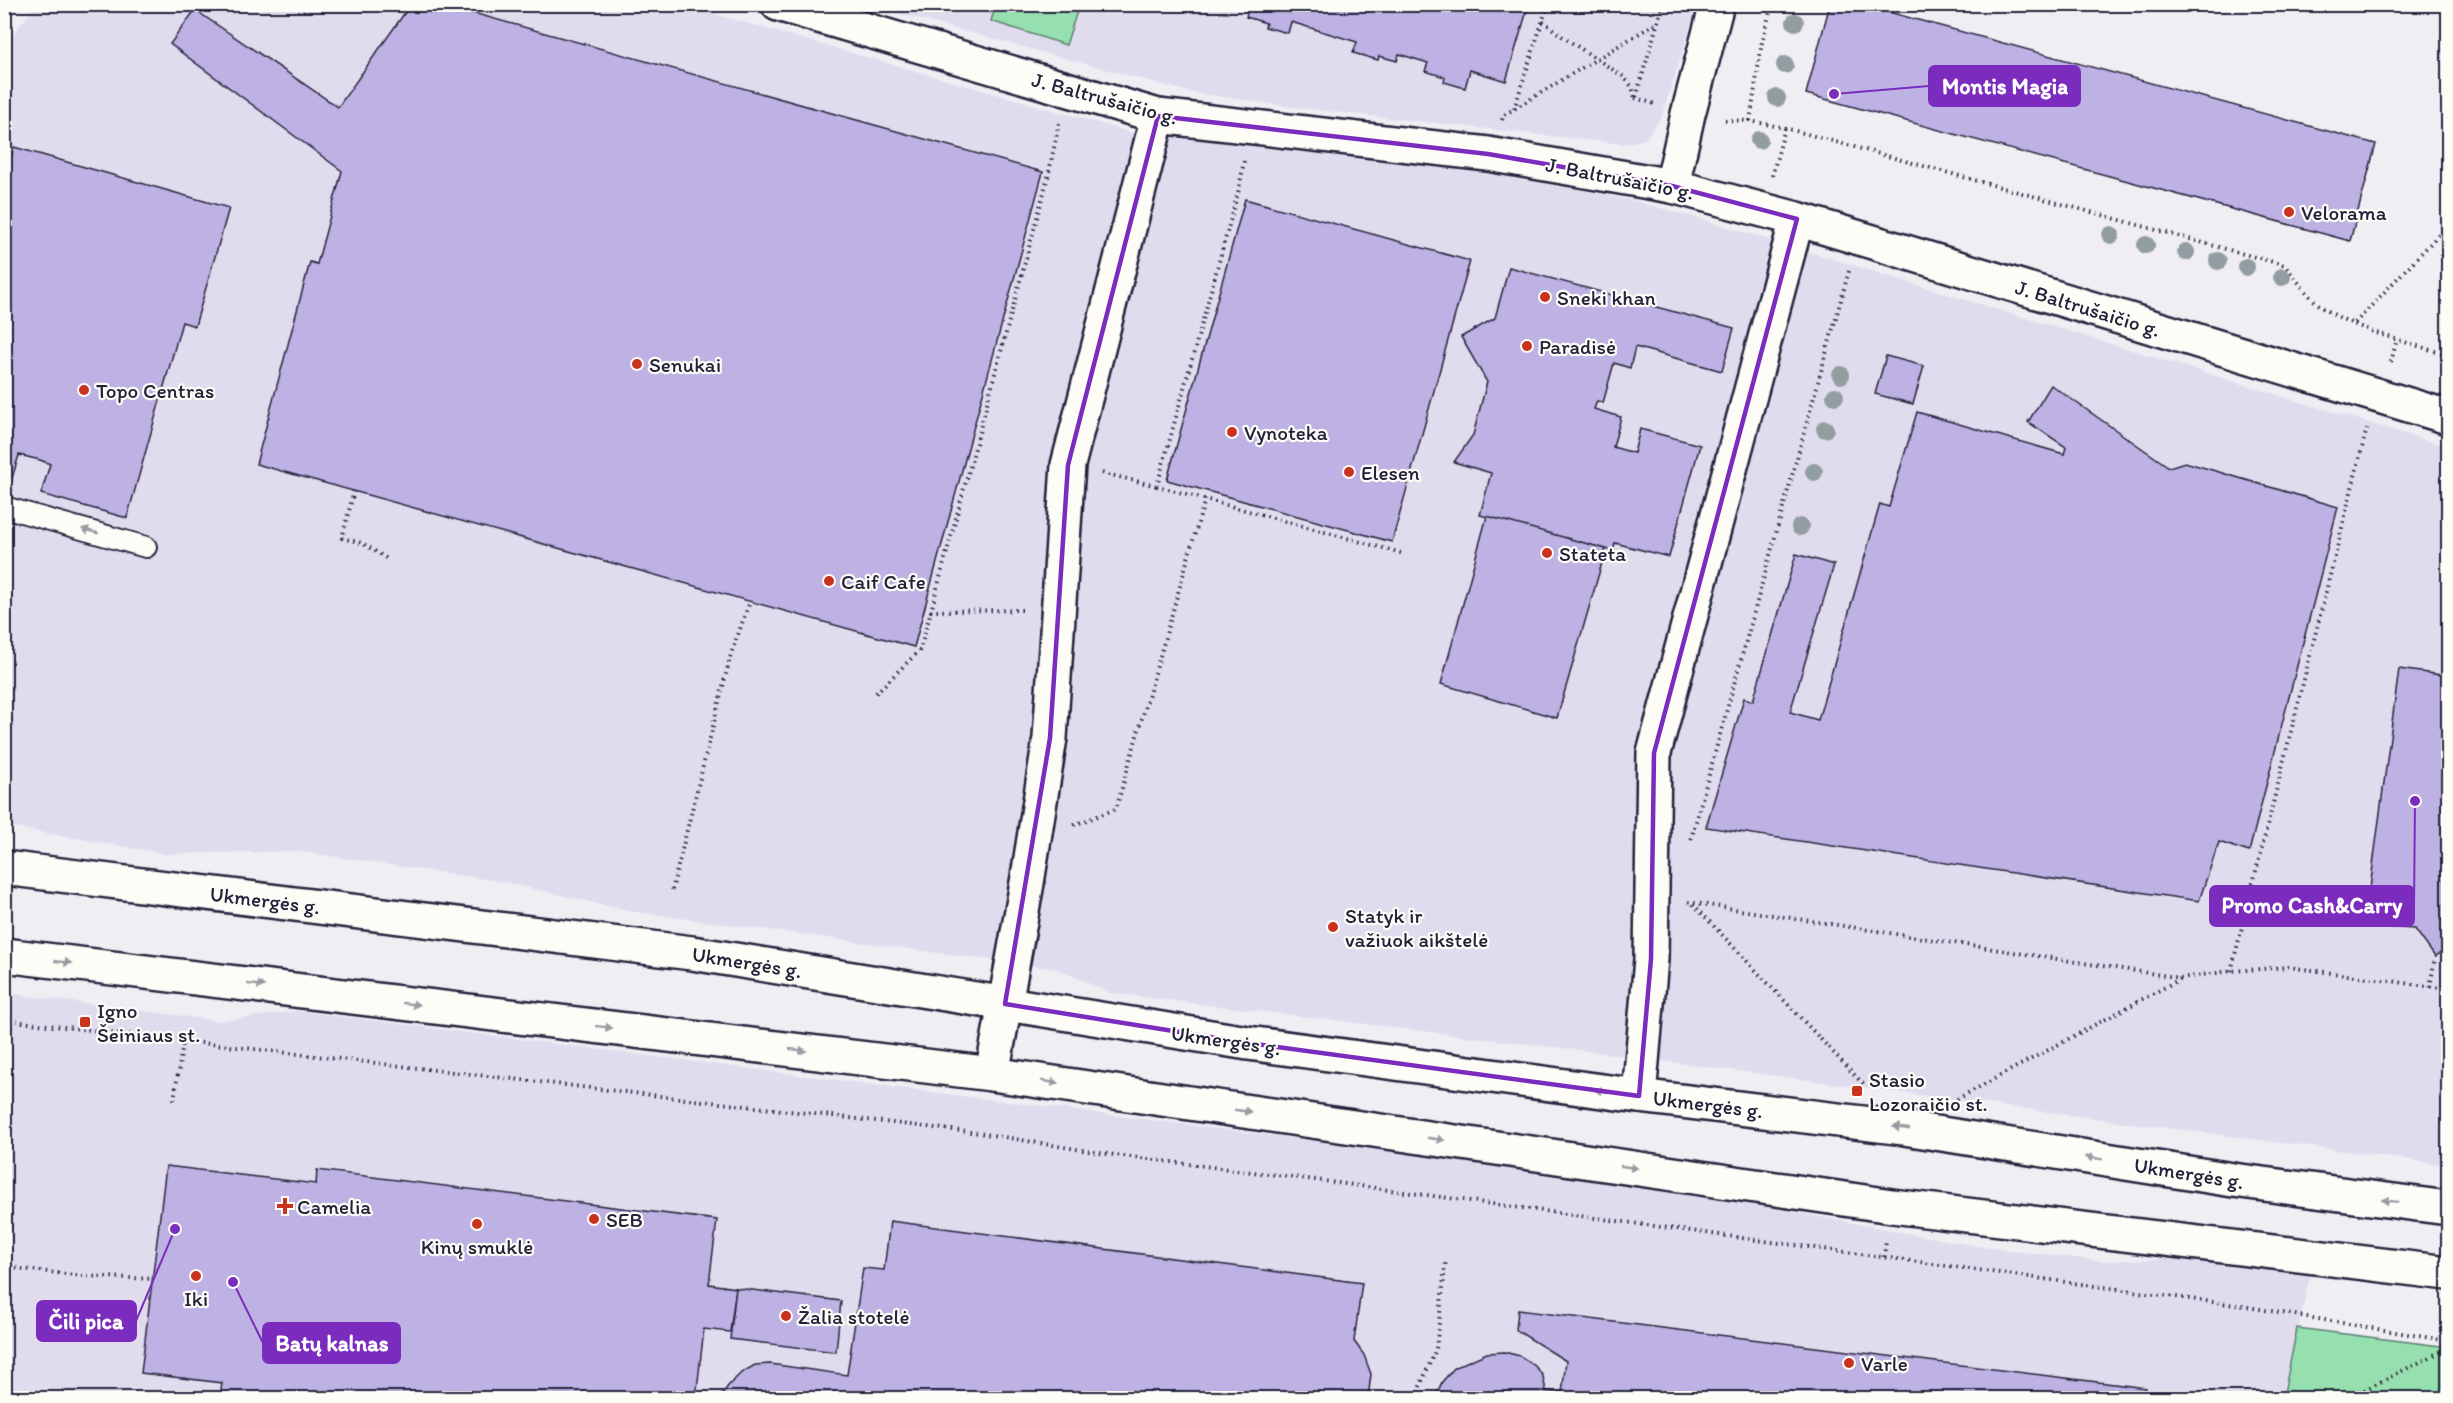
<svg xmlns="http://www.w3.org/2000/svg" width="2453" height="1403" font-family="Itim,sans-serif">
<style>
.built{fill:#e1dbee}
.green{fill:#96dfae;stroke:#5c8074;stroke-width:1.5}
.building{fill:#bdb2e3;stroke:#22223b;stroke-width:1.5}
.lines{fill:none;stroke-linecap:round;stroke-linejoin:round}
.lane-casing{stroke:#22223b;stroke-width:24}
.street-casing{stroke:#22223b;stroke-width:38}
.highway-casing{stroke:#22223b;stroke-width:38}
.path{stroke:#22223b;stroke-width:4;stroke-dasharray:1.5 4.5;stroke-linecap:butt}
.lane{stroke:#fdfcf7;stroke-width:20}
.street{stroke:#fdfcf7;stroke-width:33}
.highway{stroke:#fdfcf7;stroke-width:33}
.tree{fill:#929da1}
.oneway{fill:#9a9aa2}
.marked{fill:none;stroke:#7b2cbf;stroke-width:4.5;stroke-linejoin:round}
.poi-dot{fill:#c8321e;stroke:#fdfcf7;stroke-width:2}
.labels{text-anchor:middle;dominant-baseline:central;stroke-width:4.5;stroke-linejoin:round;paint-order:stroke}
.street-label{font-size:21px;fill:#22223b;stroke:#fdfcf7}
.poi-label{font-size:21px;fill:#22223b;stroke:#fdfcf7;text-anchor:start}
.leader{fill:none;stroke:#7b2cbf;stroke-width:2}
.callout-dot{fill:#7b2cbf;stroke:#fdfcf7;stroke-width:2}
.callout{fill:#7b2cbf;stroke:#7b2cbf;stroke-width:2}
.callout-label{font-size:22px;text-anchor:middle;font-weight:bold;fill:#fff}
</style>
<rect width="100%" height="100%" fill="#f0edf3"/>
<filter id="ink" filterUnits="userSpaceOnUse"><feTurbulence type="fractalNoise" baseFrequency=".0167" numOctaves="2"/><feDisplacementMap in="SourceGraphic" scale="12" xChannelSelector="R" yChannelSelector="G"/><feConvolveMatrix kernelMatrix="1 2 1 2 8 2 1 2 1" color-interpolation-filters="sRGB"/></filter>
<g filter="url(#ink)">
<!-- built -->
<g class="built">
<polygon points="36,5 683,5 1130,132 1225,138 1508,175 1634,201 1698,218 2448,447 2448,1165 1587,1051 1111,993 1057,969 629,911 504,882 298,851 166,854 5,826 4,46"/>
<polygon points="867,5 1698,5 1661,118 1645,139 1623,144 1298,108 1190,92"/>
<polygon points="5,993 219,1021 298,1011 1721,1193 1793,1212 1982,1247 2101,1261 2191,1258 2310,1275 2283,1398 5,1398"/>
</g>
<!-- green -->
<g class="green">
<polygon points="996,5 996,4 1079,5 1066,45 991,21"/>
<polygon points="2297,1328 2448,1347 2448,1398 2283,1398"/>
</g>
<!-- building -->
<g class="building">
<polygon points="411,4 441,4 1043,172 914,647 256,464 310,262 317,264 342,171 170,44 195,10 338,107"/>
<polygon points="1233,4 1529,4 1506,81 1470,70 1465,88 1444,82 1445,77 1425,71 1428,63 1399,54 1397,61 1379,56 1378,60 1353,53 1357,42 1291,22 1288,33 1265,27 1266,23 1246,17 1248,9"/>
<polygon points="1830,4 1859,4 2376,144 2350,241 1806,94"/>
<polygon points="1859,4 1886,4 1884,12"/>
<polygon points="14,147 229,208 195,326 182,322 127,518 41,494 50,464 40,460 19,455 10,485 4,484 4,179"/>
<polygon points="1245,199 1470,261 1392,542 1167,480"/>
<polygon points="1509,267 1734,328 1722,371 1635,347 1630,368 1614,363 1603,403 1597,401 1594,409 1621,417 1613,447 1634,453 1640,429 1700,445 1669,557 1615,543 1613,551 1480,515 1491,473 1454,462 1473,435 1487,382 1461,337 1495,318"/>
<polygon points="1886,356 1924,366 1913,404 1875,394"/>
<polygon points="2051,385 2169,467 2185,462 2338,507 2249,852 2219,842 2199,901 1706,827 1744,698 1753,701 1796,554 1834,565 1790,712 1818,720 1880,504 1889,507 1917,412 2064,454 2066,447 2028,422"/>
<polygon points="1487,516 1606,549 1557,718 1441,684"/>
<polygon points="2399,669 2448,676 2448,947 2435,957 2415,929 2365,926"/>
<polygon points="166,1166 316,1184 317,1170 717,1220 709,1284 736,1288 730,1332 704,1329 696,1398 220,1398 222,1383 141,1373"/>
<polygon points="890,1221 1362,1283 1354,1341 1364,1355 1371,1374 1368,1398 720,1398 728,1386 741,1373 755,1365 770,1364 847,1375 863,1268 884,1270"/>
<polygon points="736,1288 841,1301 836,1352 730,1339"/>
<polygon points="1518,1310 2146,1388 2145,1398 1435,1398 1442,1382 1455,1367 1487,1353 1504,1352 1520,1356 1534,1365 1543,1376 1546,1391 1562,1393 1566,1361 1516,1330"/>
</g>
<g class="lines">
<!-- lane casing -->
<g class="lane-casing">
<polyline id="lane" points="4,507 146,547"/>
</g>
<!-- street casing -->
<g class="street-casing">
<g id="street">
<polyline points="778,4 1158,116 1488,154 1672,186 1797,219 2448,417"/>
<polyline points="1672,186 1688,114 1717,4"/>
<polyline points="1005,1004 1027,883 1050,738 1068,465 1158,116"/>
<polyline points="1639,1096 1651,959 1654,753 1797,219"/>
</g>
</g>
<!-- highway casing -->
<g class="highway-casing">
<g id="highway">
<polyline points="4,868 692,953 1248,1043 1639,1096 1904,1128 2233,1180 2448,1208"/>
<polyline points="4,955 992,1074 1892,1206 2448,1273"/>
<polyline points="992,1074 1005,1004"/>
</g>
</g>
<!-- path -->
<g class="path">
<polyline points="1543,21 1563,37 1624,77 1632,87 1635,98"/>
<polyline points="1636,97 1663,4"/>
<polyline points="1635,98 1655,104"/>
<polyline points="1514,109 1548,4"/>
<polyline points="1502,120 1504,115 1658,22"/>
<path d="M1725 120 1750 121 1785 128 2284 265C2296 278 2308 297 2322 307 2355 330 2410 343 2448 355"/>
<polyline points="1750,121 1762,42 1772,4"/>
<polyline points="1244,161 1239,189 1157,486 1401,553"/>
<polyline points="1772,176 1785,128"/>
<polyline points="2355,323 2448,225"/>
<polyline points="2391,362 2397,339"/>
<polyline points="1102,473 1157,486"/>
<polyline points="354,491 342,538 362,543 389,560"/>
<polyline points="1022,610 931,611 1048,177 1059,123"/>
<polyline points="876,693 920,650 931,611"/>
<polyline points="1074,825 1116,809 1205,499"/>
<polyline points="1691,839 1849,271"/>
<polyline points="672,890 731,654 750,601"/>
<polyline points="1688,902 2181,978 2231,971 2289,967 2448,989"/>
<polyline points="1693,904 1865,1086"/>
<polyline points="2231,971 2367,428"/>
<polyline points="2430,987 2435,957"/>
<polyline points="4,1020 979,1133 1100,1153 1316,1180 2242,1306 2448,1341"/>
<polyline points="1957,1099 2180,979"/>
<polyline points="174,1100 183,1041"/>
<polyline points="1884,1257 1886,1241"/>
<polyline points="4,1267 84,1276 152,1279"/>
<polyline points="1415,1398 1436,1349 1446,1259"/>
<polyline points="2348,1398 2448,1348"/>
</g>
<!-- lane -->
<use href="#lane" class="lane"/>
<!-- street -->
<use href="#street" class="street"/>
<!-- highway -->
<use href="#highway" class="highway"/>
</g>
<!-- trees -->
<g class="tree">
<circle cx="1795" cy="22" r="9"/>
<circle cx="1785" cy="65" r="9"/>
<circle cx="1777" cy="98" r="9"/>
<circle cx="1759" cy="140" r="9"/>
<circle cx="2111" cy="235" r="9"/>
<circle cx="2146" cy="245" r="9"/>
<circle cx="2186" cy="252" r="9"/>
<circle cx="2218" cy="261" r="9"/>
<circle cx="2246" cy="267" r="9"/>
<circle cx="2282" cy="277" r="9"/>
<circle cx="1841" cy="375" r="9"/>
<circle cx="1835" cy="396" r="9"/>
<circle cx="1825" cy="429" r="9"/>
<circle cx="1814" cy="472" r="9"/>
<circle cx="1800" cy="527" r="9"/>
</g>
<!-- one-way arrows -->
<defs><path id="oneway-solid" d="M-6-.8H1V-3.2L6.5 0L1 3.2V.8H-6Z" transform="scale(1.5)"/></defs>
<g class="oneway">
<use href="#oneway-solid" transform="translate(90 531) rotate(-164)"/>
<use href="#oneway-solid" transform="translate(63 962) rotate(7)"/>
<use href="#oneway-solid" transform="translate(256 985) rotate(7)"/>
<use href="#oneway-solid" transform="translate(411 1004) rotate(7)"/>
<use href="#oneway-solid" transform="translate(604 1027) rotate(7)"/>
<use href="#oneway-solid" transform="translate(798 1050) rotate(7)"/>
<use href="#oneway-solid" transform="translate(1050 1082) rotate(9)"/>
<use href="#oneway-solid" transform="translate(1603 1091) rotate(-172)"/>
<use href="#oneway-solid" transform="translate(1243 1111) rotate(8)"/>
<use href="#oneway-solid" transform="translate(1901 1128) rotate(-172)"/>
<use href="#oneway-solid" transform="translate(1436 1139) rotate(8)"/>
<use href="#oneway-solid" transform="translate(2094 1158) rotate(-171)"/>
<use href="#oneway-solid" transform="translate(1629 1167) rotate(8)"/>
<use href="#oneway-solid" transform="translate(2390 1201) rotate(-173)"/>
</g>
</g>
<!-- marked area -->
<path class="marked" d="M1158 116 1488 154 1672 186 1797 219 1654 753 1651 959 1639 1096 1248 1043 1005 1004 1050 738 1068 465Z"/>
<!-- markers -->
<g class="poi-dot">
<circle cx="2289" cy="212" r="6"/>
<circle cx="1545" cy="297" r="6"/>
<circle cx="1527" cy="346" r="6"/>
<circle cx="637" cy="364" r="6"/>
<circle cx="84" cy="390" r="6"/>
<circle cx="1232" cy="432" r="6"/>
<circle cx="1349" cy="472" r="6"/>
<circle cx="1547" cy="553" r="6"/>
<circle cx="829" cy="581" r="6"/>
<circle cx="1333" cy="927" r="6"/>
<rect x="79" y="1016" width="12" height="12" rx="3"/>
<rect x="1851" y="1085" width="12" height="12" rx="3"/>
<path d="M282 1197h6v6h6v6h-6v6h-6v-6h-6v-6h6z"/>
<circle cx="594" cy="1219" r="6"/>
<circle cx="477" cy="1224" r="6"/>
<circle cx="196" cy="1276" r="6"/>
<circle cx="786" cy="1316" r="6"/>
<circle cx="1849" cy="1363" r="6"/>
</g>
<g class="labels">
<!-- street labels -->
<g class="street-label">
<text transform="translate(1105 98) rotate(15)">J. Baltrušaičio g.</text>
<text transform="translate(1620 178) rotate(11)">J. Baltrušaičio g.</text>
<text transform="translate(2088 308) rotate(17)">J. Baltrušaičio g.</text>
<text transform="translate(265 900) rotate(7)">Ukmergės g.</text>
<text transform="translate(747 962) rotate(9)">Ukmergės g.</text>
<text transform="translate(1226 1040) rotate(8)">Ukmergės g.</text>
<text transform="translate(1708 1104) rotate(7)">Ukmergės g.</text>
<text transform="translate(2189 1173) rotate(9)">Ukmergės g.</text>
</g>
<!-- poi labels -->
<g class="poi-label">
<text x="2301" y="212">Velorama</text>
<text x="1557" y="297">Sneki khan</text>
<text x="1539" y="346">Paradisė</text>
<text x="649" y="364">Senukai</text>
<text x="96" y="390">Topo Centras</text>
<text x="1244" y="432">Vynoteka</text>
<text x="1361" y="472">Elesen</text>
<text x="1559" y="553">Stateta</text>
<text x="841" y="581">Caif Cafe</text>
<text x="1345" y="915">Statyk ir<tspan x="1345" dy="24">važiuok aikštelė</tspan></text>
<text x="97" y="1010">Igno<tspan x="97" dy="24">Šeiniaus st.</tspan></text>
<text x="1869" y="1079">Stasio<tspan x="1869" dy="24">Lozoraičio st.</tspan></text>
<text x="297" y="1206">Camelia</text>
<text x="606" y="1219">SEB</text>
<text x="477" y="1246" text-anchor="middle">Kinų smuklė</text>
<text x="196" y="1298" text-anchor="middle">Iki</text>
<text x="798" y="1316">Žalia stotelė</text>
<text x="1861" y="1363">Varle</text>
</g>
</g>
<!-- callouts -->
<path class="leader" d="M1834 94L1929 86M2415 801L2414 906M175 1229L136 1321M233 1282L263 1343"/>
<g class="callout-dot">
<circle cx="1834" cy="94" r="6"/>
<circle cx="2415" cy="801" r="6"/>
<circle cx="175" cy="1229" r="6"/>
<circle cx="233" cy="1282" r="6"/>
</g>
<g class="callout">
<rect x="1929" y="66" width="151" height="40" rx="6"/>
<rect x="2210" y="886" width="204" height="40" rx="6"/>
<rect x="37" y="1301" width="99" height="40" rx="6"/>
<rect x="263" y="1323" width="137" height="40" rx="6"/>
</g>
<g class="callout-label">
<text x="2005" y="94">Montis Magia</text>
<text x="2312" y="913">Promo Cash&amp;Carry</text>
<text x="86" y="1329">Čili pica</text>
<text x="332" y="1351">Batų kalnas</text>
</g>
<!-- margin -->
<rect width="2453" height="1403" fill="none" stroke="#fdfcf7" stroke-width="24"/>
<rect x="12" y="12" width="2429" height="1379" fill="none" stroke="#22223b" stroke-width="2" filter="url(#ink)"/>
</svg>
